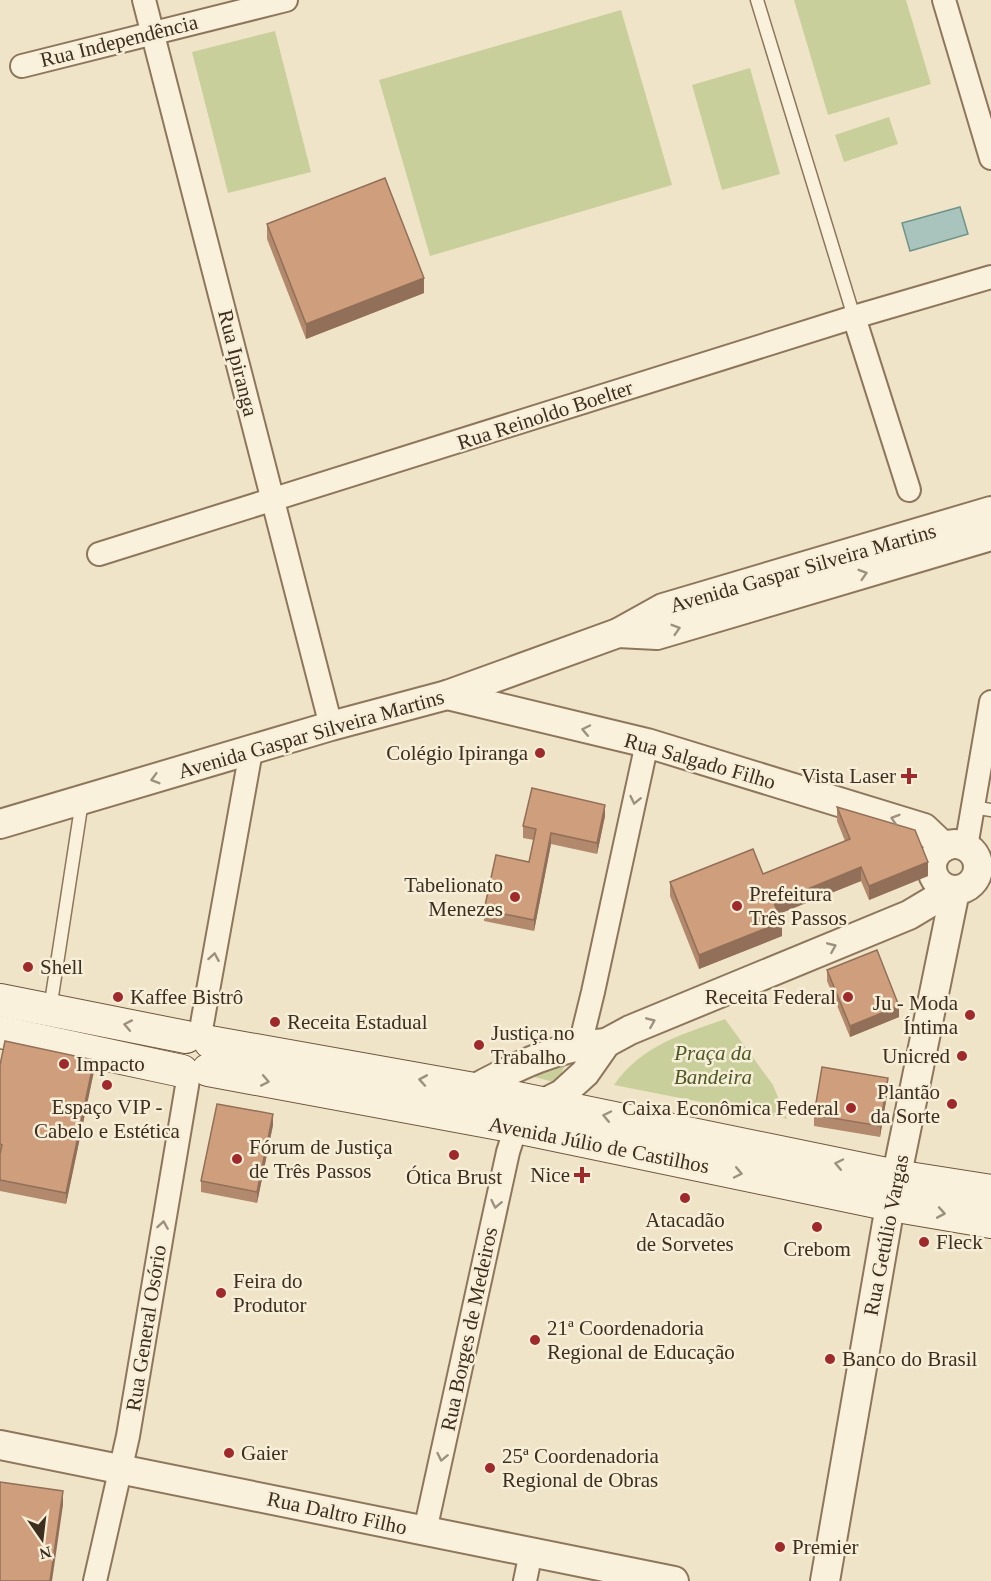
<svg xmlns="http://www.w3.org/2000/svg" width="991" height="1581" font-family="Georgia,serif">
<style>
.green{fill:#c9cf9b}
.water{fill:#a9c4bc;stroke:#6f938a;stroke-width:1.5}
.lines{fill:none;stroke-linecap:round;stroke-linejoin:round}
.service-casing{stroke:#8d765c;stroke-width:15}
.minor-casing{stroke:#8d765c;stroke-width:26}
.tertiary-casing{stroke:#8d765c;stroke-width:32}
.secondary-casing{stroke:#6f573f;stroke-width:34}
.service{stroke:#faf1dc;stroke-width:12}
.minor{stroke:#faf1dc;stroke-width:22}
.tertiary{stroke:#faf1dc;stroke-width:28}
.secondary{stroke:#faf1dc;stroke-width:32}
.wall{fill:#b2896c}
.shaded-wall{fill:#916f58}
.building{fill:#cf9f7d;stroke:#916f58;stroke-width:1.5}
.oneway{stroke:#9c907e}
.poi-dot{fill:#9e2a2b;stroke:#f7eed8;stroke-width:2}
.labels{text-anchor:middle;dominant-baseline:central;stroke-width:5;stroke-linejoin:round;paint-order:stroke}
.street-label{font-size:21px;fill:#3d2e20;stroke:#f7eed8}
.poi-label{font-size:21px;fill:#3d2e20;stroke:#f7eed8;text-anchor:start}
.park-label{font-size:21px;font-style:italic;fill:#4d5a26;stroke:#f7eed8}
</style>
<rect width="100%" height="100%" fill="#f0e4c8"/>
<!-- green -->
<g class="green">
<polygon points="794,0 906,0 931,84 828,115"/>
<polygon points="621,10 672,185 430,256 379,80"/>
<polygon points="275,31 311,172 228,193 192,52"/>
<polygon points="750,68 780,174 722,190 692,85"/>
<polygon points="889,117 898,144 844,162 835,135"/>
<path d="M725 1019 773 1085 787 1119 614 1085C642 1045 681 1035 725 1019Z"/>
<polygon points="567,1061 557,1083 531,1076"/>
</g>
<!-- water -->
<polygon class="water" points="960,207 968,234 910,251 902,223"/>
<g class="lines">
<!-- service casing -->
<g class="service-casing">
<g id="service">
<polyline points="757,0 854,317"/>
<polyline points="973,807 991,810"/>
<polyline points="50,1009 82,801"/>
</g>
</g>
<!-- minor casing -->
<g class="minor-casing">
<g id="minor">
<polyline points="144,0 331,726"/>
<polyline points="944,0 991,158"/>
<polyline points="22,66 286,0"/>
<polyline points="854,317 909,490"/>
<polyline points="99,554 854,317 991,277"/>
<polyline points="966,847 991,702"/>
<polyline points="200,1035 251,751"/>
<polyline points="580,1045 593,992 647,743"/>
<polyline points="425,1531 508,1152 516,1127"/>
<polyline points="95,1581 128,1436 189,1074"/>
<polyline points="525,1581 531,1552"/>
</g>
</g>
<!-- tertiary casing -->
<g class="tertiary-casing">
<g id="tertiary">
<polyline points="618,633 657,635 991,536"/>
<polyline points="447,695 647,743 924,828 944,847"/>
<polyline points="0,824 331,726 447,695 618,633 663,608 991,511"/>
<circle cx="955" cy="867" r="23"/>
<path d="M474 1089C517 1066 556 1046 606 1043"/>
<polyline points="530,1110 562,1094 585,1073 606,1043 630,1030 909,915 951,890"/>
<polyline points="0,1445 674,1581"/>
<polyline points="825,1581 887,1223 955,891"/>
</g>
</g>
<!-- secondary casing -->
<g class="secondary-casing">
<g id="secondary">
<polyline points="0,1000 186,1037"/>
<polyline points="0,1032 182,1071"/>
<polyline points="210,1042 474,1089 896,1176 991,1191"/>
<polyline points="208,1070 516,1127 891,1205 991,1222"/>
</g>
</g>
<!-- service -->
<use href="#service" class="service"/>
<!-- minor -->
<use href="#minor" class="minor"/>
<!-- tertiary -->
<use href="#tertiary" class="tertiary"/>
<!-- secondary -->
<use href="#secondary" class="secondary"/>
</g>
<!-- wall -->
<g class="wall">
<polygon points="267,224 424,293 306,339 267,239"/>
<polygon points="837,807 928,876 869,900 861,881 778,914 782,936 699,969 670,896 670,882 763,874 845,841 837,821"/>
<polygon points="605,816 597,854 551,844 534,931 484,921 484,910 529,862 534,840 523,838 523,826"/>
<polygon points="827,970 899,1017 850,1037 827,981"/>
<polygon points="0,1065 94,1071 66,1204 0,1191"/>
<polygon points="888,1089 880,1137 814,1126 814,1115"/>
<polygon points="273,1125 257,1203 201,1192 201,1181"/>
</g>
<!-- shaded-wall -->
<g class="shaded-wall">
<polygon points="424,278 424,293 306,339 306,324"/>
<polygon points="605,805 605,816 597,854 597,843"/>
<polygon points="551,833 551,844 534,931 534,920"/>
<polygon points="928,862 928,876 869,900 869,886"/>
<polygon points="861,867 861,881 774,916 774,903"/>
<polygon points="782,922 782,936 699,969 699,955"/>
<polygon points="899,1006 899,1017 850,1037 850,1026"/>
<polygon points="94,1060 94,1071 66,1204 66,1193"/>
<polygon points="888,1078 888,1089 880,1137 880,1126"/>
<polygon points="273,1114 273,1125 257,1203 257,1192"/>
<polygon points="63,1491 63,1505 52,1581 50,1581"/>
</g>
<!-- building -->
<g class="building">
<polygon points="385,178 424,278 306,324 267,224"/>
<polygon points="532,788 605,805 597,843 551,833 534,920 484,910 496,855 529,862 536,829 523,826"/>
<polygon points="837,807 915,830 928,862 869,886 861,867 774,903 782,922 699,955 670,882 753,849 763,874 850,839"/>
<polygon points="877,950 899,1006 850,1026 827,970"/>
<polygon points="5,1041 94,1060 66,1193 0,1180 0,1154 2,1145 0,1144 0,1065"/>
<polygon points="822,1067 888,1078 880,1126 814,1115"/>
<polygon points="217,1104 273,1114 257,1192 201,1181"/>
<polygon points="0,1482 63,1491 50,1581 0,1581"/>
</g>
<!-- one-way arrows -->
<defs><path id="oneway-chevron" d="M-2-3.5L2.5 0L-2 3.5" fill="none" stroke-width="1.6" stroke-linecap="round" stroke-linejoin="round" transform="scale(1.5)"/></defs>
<g class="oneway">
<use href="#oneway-chevron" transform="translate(863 574) rotate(-17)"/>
<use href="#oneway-chevron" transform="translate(676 629) rotate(-17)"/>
<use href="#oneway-chevron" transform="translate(586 730) rotate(-168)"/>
<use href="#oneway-chevron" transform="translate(155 779) rotate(164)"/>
<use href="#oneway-chevron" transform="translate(635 800) rotate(102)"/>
<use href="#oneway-chevron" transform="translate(895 819) rotate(-163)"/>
<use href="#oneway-chevron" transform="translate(832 947) rotate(-23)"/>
<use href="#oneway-chevron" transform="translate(214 957) rotate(-80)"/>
<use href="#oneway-chevron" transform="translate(651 1022) rotate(-23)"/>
<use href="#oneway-chevron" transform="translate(128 1025) rotate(-169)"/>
<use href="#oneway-chevron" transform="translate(423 1080) rotate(-170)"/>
<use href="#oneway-chevron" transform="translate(265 1081) rotate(11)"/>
<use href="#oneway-chevron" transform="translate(607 1116) rotate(-168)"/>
<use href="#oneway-chevron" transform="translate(839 1164) rotate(-168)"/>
<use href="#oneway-chevron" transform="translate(738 1173) rotate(12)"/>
<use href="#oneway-chevron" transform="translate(496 1204) rotate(102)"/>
<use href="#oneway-chevron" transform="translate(941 1213) rotate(10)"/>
<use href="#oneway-chevron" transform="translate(163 1225) rotate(-81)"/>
<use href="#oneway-chevron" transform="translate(442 1457) rotate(102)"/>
</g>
<!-- markers -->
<g class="poi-dot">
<circle cx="540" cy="753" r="6"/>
<path d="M906 767h6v6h6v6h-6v6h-6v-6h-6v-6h6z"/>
<circle cx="515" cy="897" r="6"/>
<circle cx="737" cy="906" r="6"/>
<circle cx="28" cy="967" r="6"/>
<circle cx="118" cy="997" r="6"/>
<circle cx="848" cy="997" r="6"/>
<circle cx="970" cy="1015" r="6"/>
<circle cx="275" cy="1022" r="6"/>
<circle cx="479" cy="1045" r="6"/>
<circle cx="962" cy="1056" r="6"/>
<circle cx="64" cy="1064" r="6"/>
<circle cx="107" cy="1085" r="6"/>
<circle cx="952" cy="1104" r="6"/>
<circle cx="851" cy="1108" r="6"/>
<circle cx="454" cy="1155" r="6"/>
<circle cx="237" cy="1159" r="6"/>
<path d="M579 1166h6v6h6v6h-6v6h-6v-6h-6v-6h6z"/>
<circle cx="685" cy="1198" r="6"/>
<circle cx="817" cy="1227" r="6"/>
<circle cx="924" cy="1242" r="6"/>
<circle cx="221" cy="1293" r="6"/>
<circle cx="535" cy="1340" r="6"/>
<circle cx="830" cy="1359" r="6"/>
<circle cx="229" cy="1453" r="6"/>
<circle cx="490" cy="1468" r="6"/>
<circle cx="780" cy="1547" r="6"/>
</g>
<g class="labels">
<!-- street labels -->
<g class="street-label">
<text transform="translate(119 41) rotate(-14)">Rua Independência</text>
<text transform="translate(238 363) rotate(76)">Rua Ipiranga</text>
<text transform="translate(545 415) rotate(-18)">Rua Reinoldo Boelter</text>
<text transform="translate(803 568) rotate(-16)">Avenida Gaspar Silveira Martins</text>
<text transform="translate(311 734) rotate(-16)">Avenida Gaspar Silveira Martins</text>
<text transform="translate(700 761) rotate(16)">Rua Salgado Filho</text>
<text transform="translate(599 1145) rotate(11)">Avenida Júlio de Castilhos</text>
<text transform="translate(886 1235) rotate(-79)">Rua Getúlio Vargas</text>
<text transform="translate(146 1328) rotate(-81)">Rua General Osório</text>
<text transform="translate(469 1329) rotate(-78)">Rua Borges de Medeiros</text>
<text transform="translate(337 1513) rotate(12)">Rua Daltro Filho</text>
</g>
<!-- poi labels -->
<g class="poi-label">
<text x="528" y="753" text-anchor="end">Colégio Ipiranga</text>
<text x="896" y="776" text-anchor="end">Vista Laser</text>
<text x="503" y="885" text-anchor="end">Tabelionato<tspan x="503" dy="24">Menezes</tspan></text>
<text x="749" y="894">Prefeitura<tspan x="749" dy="24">Três Passos</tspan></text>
<text x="40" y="967">Shell</text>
<text x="130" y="997">Kaffee Bistrô</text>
<text x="836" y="997" text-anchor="end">Receita Federal</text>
<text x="958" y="1003" text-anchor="end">Ju - Moda<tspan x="958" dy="24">Íntima</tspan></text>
<text x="287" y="1022">Receita Estadual</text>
<text x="491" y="1033">Justiça no<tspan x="491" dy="24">Trabalho</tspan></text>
<text x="950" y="1056" text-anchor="end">Unicred</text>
<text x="76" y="1064">Impacto</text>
<text x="940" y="1092" text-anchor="end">Plantão<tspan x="940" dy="24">da Sorte</tspan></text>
<text x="107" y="1107" text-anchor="middle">Espaço VIP -<tspan x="107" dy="24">Cabelo e Estética</tspan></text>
<text x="839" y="1108" text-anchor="end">Caixa Econômica Federal</text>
<text x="249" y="1147">Fórum de Justiça<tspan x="249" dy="24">de Três Passos</tspan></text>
<text x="570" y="1175" text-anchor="end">Nice</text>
<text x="454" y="1177" text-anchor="middle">Ótica Brust</text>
<text x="685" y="1220" text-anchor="middle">Atacadão<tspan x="685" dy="24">de Sorvetes</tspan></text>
<text x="936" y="1242">Fleck</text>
<text x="817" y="1249" text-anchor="middle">Crebom</text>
<text x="233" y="1281">Feira do<tspan x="233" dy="24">Produtor</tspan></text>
<text x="547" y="1328">21ª Coordenadoria<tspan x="547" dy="24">Regional de Educação</tspan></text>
<text x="842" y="1359">Banco do Brasil</text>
<text x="241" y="1453">Gaier</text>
<text x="502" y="1456">25ª Coordenadoria<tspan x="502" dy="24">Regional de Obras</tspan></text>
<text x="792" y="1547">Premier</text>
</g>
<!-- park labels -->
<g class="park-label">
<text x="713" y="1053">Praça da<tspan x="713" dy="24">Bandeira</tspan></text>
</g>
</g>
<!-- north arrow -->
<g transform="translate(42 1539) rotate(166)" stroke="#f7eed8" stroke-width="4.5" paint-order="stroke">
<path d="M0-4.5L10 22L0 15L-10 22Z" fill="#3d2e20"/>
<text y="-9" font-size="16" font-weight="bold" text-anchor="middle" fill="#3d2e20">N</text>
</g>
</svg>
